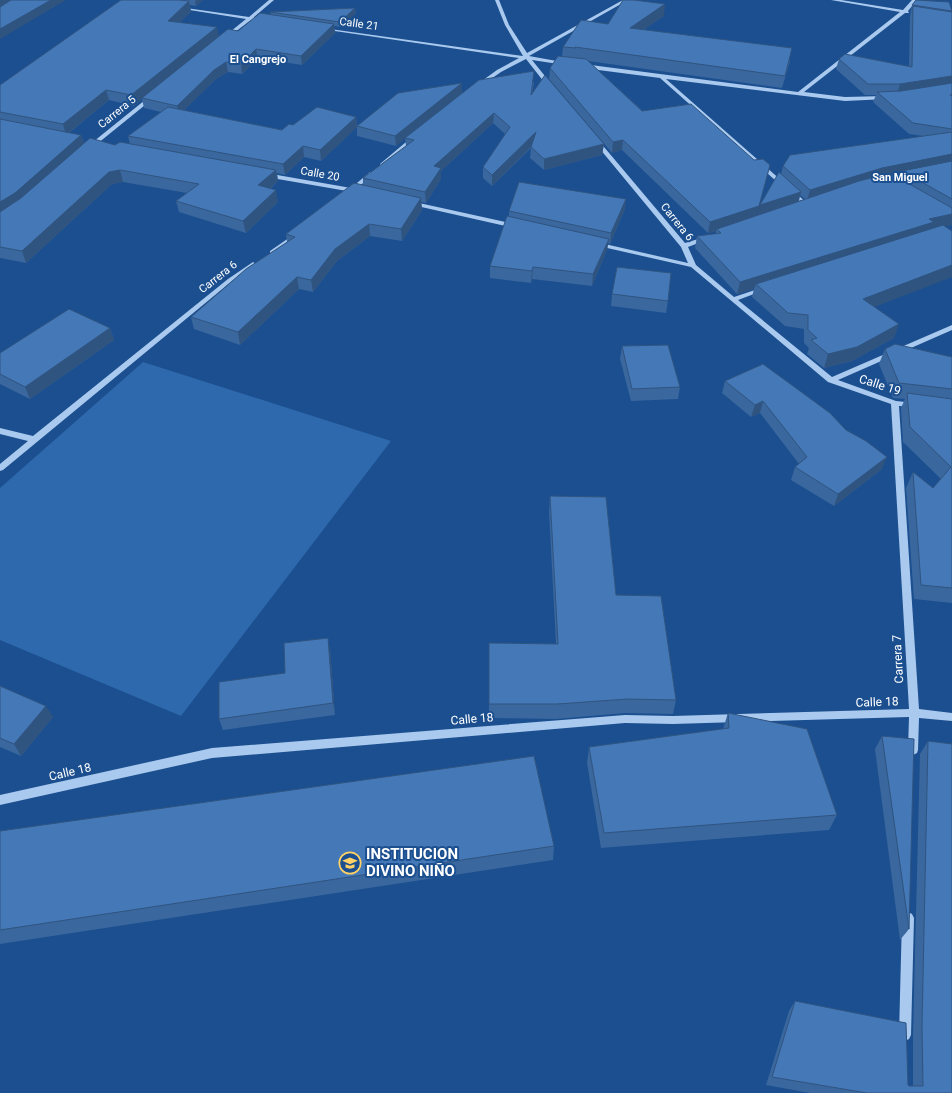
<svg xmlns="http://www.w3.org/2000/svg" width="952" height="1093" font-family="Roboto,sans-serif">
<style>
.green{fill:#2e69ad}
.lines{fill:none;stroke-linecap:round;stroke-linejoin:round}
.minor{fill:#a9c9ee;fill-rule:evenodd}
.wall{fill:#3a679d;fill-rule:evenodd}
.shaded-wall{fill:#305480}
.building{fill:#4478b7;stroke:#305480}
.labels{text-anchor:middle;dominant-baseline:central;stroke-width:4;stroke-linejoin:round;paint-order:stroke}
.far-street-label{font-size:11px;fill:#fff;stroke:#1b4f8f}
.far-neighbourhood-label{font-size:11px;font-weight:bold;fill:#fff;stroke:#1b4f8f}
.street-label{font-size:12px;fill:#fff;stroke:#1b4f8f}
.near-poi-label{font-size:15px;font-weight:bold;fill:#fff;stroke:#1b4f8f;text-anchor:start}
</style>
<rect width="100%" height="100%" fill="#1b4f8f"/>
<!-- green -->
<polygon class="green" points="143,362 391,441 181,716 0,640 0,488"/>
<g class="lines">
<!-- minor -->
<g class="minor">
<polygon points="269,0 274,0 254,17 265,19 265,21 251,20 227,38 225,38 225,36 246,19 177,8 179,7 249,17"/>
<polygon points="495,0 499,0 509,25 527,53 623,0 628,0 529,56 568,63 565,65 532,60 553,86 550,88 548,87 526,59 501,72 481,86 479,85 479,83 497,70 519,58 321,29 323,28 523,56 505,25"/>
<polygon points="831,0 841,0 903,10 912,0 917,0 908,11 909,13 905,13 804,92 845,97 885,96 887,97 887,99 845,101 666,79 807,203 807,205 803,205 660,78 583,68 580,66 583,64 798,92 900,12"/>
<polygon points="150,96 155,97 92,148 88,148 88,146"/>
<polygon points="412,137 417,138 384,166 380,166 380,164"/>
<polygon points="595,141 599,141 685,243 705,237 709,237 709,239 688,247 696,265 734,297 761,288 765,288 765,290 738,300 832,377 952,325 952,330 838,380 896,401 915,403 919,405 915,407 899,406 919,709 952,713 952,721 919,718 918,750 917,753 913,755 909,753 908,750 909,717 673,724 625,723 212,758 0,805 0,795 212,748 625,715 673,716 909,709 891,404 828,382 691,267 594,245 594,243 596,242 688,263 681,247 595,143"/>
<polygon points="370,172 375,173 356,189 356,191 349,194 346,192 347,191 266,177 263,175 266,173 351,188"/>
<polygon points="410,201 515,224 518,226 515,228 408,204 407,203"/>
<polygon points="296,233 299,235 298,236 274,253 270,253 270,251"/>
<polygon points="253,262 256,264 255,265 232,281 3,470 0,471 0,464 28,441 0,434 0,428 33,436 228,279"/>
<polygon points="908,912 912,914 914,918 911,1035 909,1039 905,1041 901,1039 899,1035 902,918 904,914"/>
</g>
</g>
<!-- wall -->
<g class="wall">
<path d="M121 0H203L196 6 190 5 191 12 180 22 219 37 238 31 271 15 270 12 355 8 356 13 341 27 334 26 335 33 302 65 258 58 242 74 228 72 216 79 184 110 282 130 293 125 356 117 357 127 321 161 304 157 285 175 277 173 278 181 270 189 278 202 246 233 179 212 176 201 187 193 123 182 112 184 26 263 0 258V85ZM142 99 144 108 161 112 128 136 130 144 115 145 84 143 81 135 69 133 109 100 134 106Z"/>
<path d="M912 5 952 11V225L945 226 874 307 894 338 852 361 824 368 807 354 809 348 804 343V329L785 326 752 297 754 289 737 294 695 248 697 236 716 234V231L708 233 622 150 612 153 549 79 550 68 562 56 563 47 608 24 664 16 643 30 790 61 782 88 588 61 757 215 781 174 783 166 923 136 909 134 873 102 876 95H865L836 69 839 59 909 66 910 16ZM901 175 899 178 895 176ZM800 195 805 199 799 201Z"/>
<polygon points="534,82 532,94 604,144 602,155 544,170 530,158 531,148 492,186 483,178 483,167 505,134 493,123 441,171 441,179 426,203 421,202 422,210 402,241 370,236 337,261 313,292 299,289 240,345 194,329 191,317 287,242 286,234 363,185 363,178 406,146 405,138 396,146 357,136 357,126 462,93"/>
<polygon points="625,209 610,244 608,243 607,250 592,286 532,279 531,283 490,278 490,266 509,217 509,211"/>
<polygon points="612,294 668,301 666,313 611,306"/>
<polygon points="110,328 114,340 30,399 0,384 0,353"/>
<polygon points="622,346 680,387 678,399 631,401 620,359"/>
<polygon points="885,349 952,357 952,603 914,599 906,488 913,472 933,488 941,479 903,442 901,408 905,399 893,398 879,364"/>
<polygon points="763,364 882,469 834,506 791,480 795,467 799,464 760,413 751,417 722,393 725,381"/>
<polygon points="550,496 616,595 676,700 673,714 625,713 556,719 489,718 489,643 556,644 549,512"/>
<polygon points="330,649 335,715 223,730 219,719 285,673"/>
<polygon points="0,686 53,717 21,756 0,747"/>
<polygon points="728,713 837,815 829,830 601,848 587,763 589,747 723,729"/>
<polygon points="882,736 909,929 900,940 875,749"/>
<polygon points="928,741 952,1093 810,1093 766,1085 789,1011 795,1001 909,1086 913,1086 913,1034 920,754"/>
<polygon points="0,831 554,846 553,860 0,944"/>
</g>
<!-- shaded-wall -->
<g class="shaded-wall">
<polygon points="0,0 14,0 0,9"/>
<polygon points="51,0 66,0 0,39 0,29"/>
<polygon points="197,0 203,0 196,6 195,1"/>
<polygon points="189,1 191,12 170,31 168,21"/>
<polygon points="665,4 664,16 628,40 630,28"/>
<polygon points="355,8 356,13 341,27 340,22"/>
<polygon points="334,24 335,33 302,65 301,56"/>
<polygon points="217,27 219,37 142,98 142,99 134,106 131,95"/>
<polygon points="256,49 258,58 242,74 241,64"/>
<polygon points="226,62 228,72 216,79 179,115 177,106 214,70"/>
<polygon points="952,76 952,86 897,94 900,84"/>
<polygon points="462,83 462,93 396,146 395,136"/>
<polygon points="106,90 109,100 66,135 63,124"/>
<polygon points="494,113 493,123 441,171 441,179 426,203 425,192 434,166"/>
<polygon points="356,117 357,127 321,161 320,150"/>
<polygon points="536,132 535,143 492,186 492,175"/>
<polygon points="81,135 85,146 0,217 0,202"/>
<polygon points="623,140 622,150 612,153 613,142"/>
<polygon points="604,144 602,155 544,170 544,159"/>
<polygon points="303,146 304,157 285,175 283,164"/>
<polygon points="952,154 952,164 902,171 901,175 878,180 807,201 810,190 882,168"/>
<polygon points="770,165 757,217 717,229 716,231 708,233 710,222"/>
<polygon points="120,170 123,182 112,184 26,263 22,251 109,172"/>
<polygon points="276,170 278,181 260,197 258,185"/>
<polygon points="276,190 278,202 246,233 243,221"/>
<polygon points="801,192 798,203 757,217 760,205"/>
<polygon points="421,198 422,210 402,241 401,229"/>
<polygon points="626,199 625,209 610,244 611,233"/>
<polygon points="952,214 952,225 931,229 756,284 754,289 737,294 740,282 929,219"/>
<polygon points="369,224 370,236 337,261 313,292 311,280 335,249"/>
<polygon points="609,239 607,250 592,286 593,274"/>
<polygon points="952,265 952,277 859,313 863,299"/>
<polygon points="533,267 532,279 531,283 532,271"/>
<polygon points="297,277 299,289 240,345 238,332"/>
<polygon points="899,324 894,338 852,361 824,368 828,354"/>
<polygon points="110,328 114,340 30,399 25,387"/>
<polygon points="763,401 760,413 751,417 755,405"/>
<polygon points="887,457 882,469 834,506 838,494"/>
<polygon points="328,638 330,649 335,715 333,703"/>
<polygon points="46,706 53,717 21,756 14,744"/>
</g>
<!-- building -->
<g class="building">
<polygon points="11,0 51,0 0,29 0,7"/>
<polygon points="121,0 179,0 189,1 168,21 217,27 131,95 106,90 63,124 0,112 0,85"/>
<polygon points="623,0 634,0 665,4 630,28 792,48 785,76 575,47 576,48 563,47 581,20 608,24"/>
<polygon points="916,0 949,2 952,11 912,5"/>
<polygon points="913,6 952,12 952,76 900,84 868,84 839,59 845,54 912,67"/>
<polygon points="355,8 340,22 270,12"/>
<polygon points="260,13 334,24 301,56 256,49 241,64 226,62 214,70 177,106 142,98 228,29 238,31"/>
<polygon points="558,56 586,59 642,111 691,104 754,160 763,159 770,165 759,206 710,222 623,140 613,142 550,68"/>
<polygon points="534,71 531,95 545,75 604,144 544,159 531,147 536,132 492,175 483,167 510,127 494,113 434,166 441,168 425,192 363,178 414,140 405,138 479,80"/>
<polygon points="462,83 395,136 357,126 398,93"/>
<polygon points="952,83 952,93 950,96 952,95 952,129 913,123 877,92 901,91"/>
<polygon points="168,107 282,130 289,124 293,125 317,107 356,117 320,150 303,146 283,164 128,136"/>
<polygon points="0,119 81,135 15,193 0,202"/>
<polygon points="952,132 952,154 882,168 810,190 783,166 790,155"/>
<polygon points="90,138 115,145 120,142 276,170 258,185 276,190 243,221 176,201 199,184 120,170 109,172 22,251 0,247 0,212 21,198"/>
<polygon points="952,161 952,199 902,171"/>
<polygon points="779,172 801,192 760,205"/>
<polygon points="890,173 952,208 952,214 929,219 934,222 740,282 697,236 721,233 717,229 859,181"/>
<polygon points="519,182 626,199 611,233 509,211"/>
<polygon points="354,183 421,198 401,229 369,224 335,249 311,280 297,277 238,332 191,317 246,269 295,237 286,234"/>
<polygon points="507,216 609,239 593,274 533,267 532,271 490,266"/>
<polygon points="943,225 952,231 952,265 863,299 899,324 857,347 828,354 811,340 817,338 808,330 808,315 788,313 756,284"/>
<polygon points="617,267 671,273 668,301 612,294"/>
<polygon points="69,309 110,328 25,387 0,374 0,353"/>
<polygon points="895,344 952,357 952,389 899,383 885,349"/>
<polygon points="668,345 680,387 632,389 622,346"/>
<polygon points="763,364 830,413 846,430 866,441 887,457 838,494 795,467 807,457 763,401 755,405 725,381"/>
<polygon points="907,393 952,399 952,588 921,585 913,472 933,488 951,467 910,427"/>
<polygon points="550,496 606,497 616,595 661,596 676,700 628,699 557,704 489,704 489,643 558,644"/>
<polygon points="328,638 333,703 219,719 219,682 285,673 284,643"/>
<polygon points="0,686 46,706 14,744 0,738"/>
<polygon points="728,713 807,729 837,815 604,833 589,747 729,728"/>
<polygon points="882,736 914,739 909,929 898,850"/>
<polygon points="928,741 952,744 952,1093 867,1093 772,1077 795,1001 906,1023 908,1085 909,1086 923,1086 922,1025"/>
<polygon points="534,756 554,846 0,930 0,831"/>
</g>
<!-- icons -->
<defs>
<g id="school-ring" transform="scale(1.125)"><circle r="9.5" fill="#1b4f8f" stroke="#ffd166" stroke-width="1.5"/><path d="M0-5L7-2L0 1L-7-2ZM-4 1L0 2.5L4 1V4Q0 6-4 4Z" fill="#ffd166"/></g>
</defs>
<g fill-rule="evenodd">
<use href="#school-ring" x="350" y="863"/>
</g>
<g class="labels">
<!-- far-street labels -->
<g class="far-street-label">
<text transform="translate(359 24) rotate(8)">Calle 21</text>
<text transform="translate(117 112) rotate(-39)">Carrera 5</text>
<text transform="translate(320 174) rotate(10)">Calle 20</text>
<text transform="translate(677 222) rotate(51)">Carrera 6</text>
<text transform="translate(218 277) rotate(-38)">Carrera 6</text>
</g>
<!-- far-neighbourhood labels -->
<g class="far-neighbourhood-label">
<text x="258" y="59">El Cangrejo</text>
<text x="900" y="177">San Miguel</text>
</g>
<!-- street labels -->
<g class="street-label">
<text transform="translate(880 385) rotate(18)">Calle 19</text>
<text transform="translate(898 659) rotate(-93)">Carrera 7</text>
<text transform="translate(877 702) rotate(-2)">Calle 18</text>
<text transform="translate(472 719) rotate(-5)">Calle 18</text>
<text transform="translate(70 772) rotate(-13)">Calle 18</text>
</g>
<!-- near-poi labels -->
<g class="near-poi-label">
<text x="366" y="854">INSTITUCION<tspan x="366" dy="17">DIVINO NIÑO</tspan></text>
</g>
</g>
</svg>
